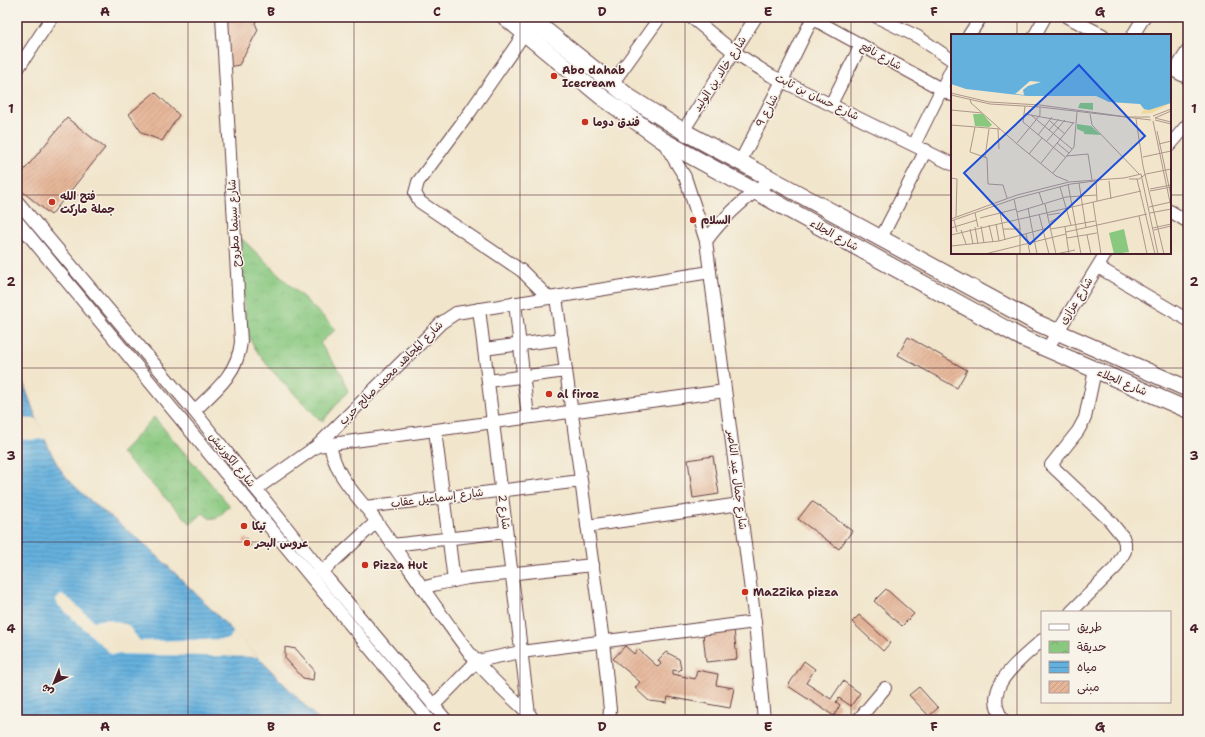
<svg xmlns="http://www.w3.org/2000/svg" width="1205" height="737" font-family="'Shantell Sans','Playpen Sans Arabic',sans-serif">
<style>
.park{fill:url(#park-crowns);stroke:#697455}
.water{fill:url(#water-rules);stroke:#586884}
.pier{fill:#f1e5cb}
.building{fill:url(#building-hatch)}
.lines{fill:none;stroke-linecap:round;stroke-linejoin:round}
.minor-casing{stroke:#633d43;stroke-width:14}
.major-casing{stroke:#633d43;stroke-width:18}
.minor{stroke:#fff;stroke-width:12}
.major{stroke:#fff;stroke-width:16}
.grid{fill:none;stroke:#4a1f2b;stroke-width:1;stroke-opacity:0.55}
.poi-dot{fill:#c8321e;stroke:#f7f3e8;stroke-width:1.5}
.labels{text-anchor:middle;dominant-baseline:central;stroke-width:3;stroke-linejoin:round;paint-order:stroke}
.street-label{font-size:11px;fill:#4a1f2b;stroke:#f7f3e8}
.poi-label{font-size:11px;font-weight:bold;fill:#4a1f2b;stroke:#f7f3e8;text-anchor:start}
.inset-road{fill:none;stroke:#ae968b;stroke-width:1}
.view{fill:#1d4ed8;fill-opacity:0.15;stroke:#1d4ed8;stroke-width:2}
.inset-edge{fill:none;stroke:#4a1f2b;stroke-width:2}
.neatline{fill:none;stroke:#4a1f2b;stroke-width:1.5}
.grid-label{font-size:13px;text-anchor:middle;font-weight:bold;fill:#4a1f2b}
</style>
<defs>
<pattern id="park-crowns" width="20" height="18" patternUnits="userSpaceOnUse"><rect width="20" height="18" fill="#88c87f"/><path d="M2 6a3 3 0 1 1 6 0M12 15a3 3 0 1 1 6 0" fill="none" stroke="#77ab6e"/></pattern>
<pattern id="water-rules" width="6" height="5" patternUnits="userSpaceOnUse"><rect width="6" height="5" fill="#65b1de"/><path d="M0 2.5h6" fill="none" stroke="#558fb4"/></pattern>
<pattern id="building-hatch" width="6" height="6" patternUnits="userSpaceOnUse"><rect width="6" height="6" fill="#e5b598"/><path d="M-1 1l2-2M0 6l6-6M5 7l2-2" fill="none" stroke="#c69b83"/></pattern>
</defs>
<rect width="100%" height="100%" fill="#f7f3e8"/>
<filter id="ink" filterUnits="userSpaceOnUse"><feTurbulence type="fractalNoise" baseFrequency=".025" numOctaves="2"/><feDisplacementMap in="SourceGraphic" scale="8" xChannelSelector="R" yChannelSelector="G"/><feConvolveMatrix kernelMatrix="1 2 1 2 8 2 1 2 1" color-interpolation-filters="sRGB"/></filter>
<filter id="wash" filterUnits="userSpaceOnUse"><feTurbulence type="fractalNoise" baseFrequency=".012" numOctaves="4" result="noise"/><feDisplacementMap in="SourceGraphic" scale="16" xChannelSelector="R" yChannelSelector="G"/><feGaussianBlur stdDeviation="0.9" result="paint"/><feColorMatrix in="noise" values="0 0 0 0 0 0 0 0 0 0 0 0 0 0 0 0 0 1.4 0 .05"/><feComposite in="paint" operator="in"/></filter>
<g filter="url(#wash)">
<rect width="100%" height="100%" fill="#f1e5cb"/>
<!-- park -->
<g class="park">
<path d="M241 238 336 329 320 343 340 372 348 391 322 422C302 401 263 366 251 341 242 322 242 262 241 238Z"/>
<polygon points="154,417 230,506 216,519 209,518 203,513 191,524 121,453"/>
</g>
<!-- water -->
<path class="water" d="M17 372 21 377C32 406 42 437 57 464 75 495 126 526 153 552 210 606 264 664 319 720H17Z"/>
<!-- pier -->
<g class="pier">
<polygon points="17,418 37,419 46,439 30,440 17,439"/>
<polygon points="61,595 67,597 94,621 106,619 128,625 140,641 229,639 234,631 258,657 111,654 57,604 56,599"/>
</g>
<g id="blocks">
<!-- building -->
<g class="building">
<polygon points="227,17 259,17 255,23 258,30 239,65 229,67"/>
<polygon points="155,92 179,115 162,141 142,133 129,114"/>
<polygon points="67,118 105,148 51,215 17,187 17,179"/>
<polygon points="908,337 967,370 957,388 898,355"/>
<polygon points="713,456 719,494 693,498 688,460"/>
<polygon points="812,501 852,531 839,549 798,519"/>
<polygon points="246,538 251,545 249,547 243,541"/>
<polygon points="886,589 914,614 902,626 874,601"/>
<polygon points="859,615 890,643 883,651 852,622"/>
<polygon points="734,630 737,659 706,662 703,633"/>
<polygon points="625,646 634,654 638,649 658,667 661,664 658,660 666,652 679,659 681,669 679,671 673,670 673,674 695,679 697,670 718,674 716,685 734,688 730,708 668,697 667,703 649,701 635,688 640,682 613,659"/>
<polygon points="285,647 296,649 314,670 313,680 303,678 285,658"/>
<polygon points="804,661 815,669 806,683 831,699 843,681 860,693 851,706 839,698 836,702 840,705 834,716 788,686"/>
<polygon points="919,687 938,708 929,716 909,695"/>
</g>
</g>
</g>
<g filter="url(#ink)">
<use href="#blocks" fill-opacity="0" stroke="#633d43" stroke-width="1"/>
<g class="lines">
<!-- minor casing -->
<g class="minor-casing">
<g id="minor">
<polyline points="691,17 734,52 770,75 952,164"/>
<polyline points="810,17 952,95"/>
<polyline points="877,17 918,37 952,60"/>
<polyline points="1067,17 1103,35"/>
<polyline points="524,34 470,112 418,182 415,193 420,202 522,271 549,298"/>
<polyline points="969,35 981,17"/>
<polyline points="1035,35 1045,17"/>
<polyline points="1133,35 1144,17"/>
<polyline points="1170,69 1188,78"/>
<polyline points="17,70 52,17"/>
<polyline points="1175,71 1188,50"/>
<polyline points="612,84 660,17"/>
<polyline points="831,104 861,45"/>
<polyline points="683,131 756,17"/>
<polyline points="663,141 685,177 706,241 755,622 764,720"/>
<polyline points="914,145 952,68"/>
<polyline points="1170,145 1188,124"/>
<polyline points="740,162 782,81 813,17"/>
<polyline points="17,201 194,411 322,572 446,720"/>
<polyline points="1170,211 1188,222"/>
<polyline points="17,221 429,720"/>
<polyline points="881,238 926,150"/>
<path d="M706 241C725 215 747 196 773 179"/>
<polyline points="1098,267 1188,320"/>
<polyline points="556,297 603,641 610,710 609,720"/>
<polyline points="515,303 528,417"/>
<polyline points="479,309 529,714"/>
<polyline points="484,349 562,339"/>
<polyline points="1047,349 1106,253"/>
<polyline points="488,381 566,371"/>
<path d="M194 411C215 391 238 373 241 342L222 17"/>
<polyline points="435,430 454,581"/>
<path d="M330 444C336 479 357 494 376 521 409 567 440 615 475 660 492 680 512 698 531 716"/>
<polyline points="317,446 725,391"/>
<polyline points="256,489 317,446 441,323 456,313 710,272"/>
<polyline points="365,507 581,481"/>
<polyline points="587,526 740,504"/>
<polyline points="392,545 506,532"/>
<polyline points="322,572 376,522"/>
<polyline points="422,588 437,584 468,578 593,565"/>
<polyline points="1071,612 1116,567 1125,551 1125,543 1123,537 1110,521 1051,465 1078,431 1085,418 1095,370"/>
<polyline points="433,706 477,661 521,652 755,622"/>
<polyline points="858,720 885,688"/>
<path d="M1003 720C980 687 1020 661 1042 640"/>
</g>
</g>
<!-- major casing -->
<g class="major-casing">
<g id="major">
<polyline points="505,17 602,97 662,140 1024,339 1188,410"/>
<polyline points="529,17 629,97 683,131 1035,322 1188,389"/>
</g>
</g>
<!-- minor -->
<use href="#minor" class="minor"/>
<!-- major -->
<use href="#major" class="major"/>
</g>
</g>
<!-- grid -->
<path class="grid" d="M188 17V720M354 17V720M520 17V720M685 17V720M851 17V720M1017 17V35M17 195H952M1170 195H1188M1017 253V720M17 368H1188M17 542H1188"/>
<!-- markers -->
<g class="poi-dot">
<circle cx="554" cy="76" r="4"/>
<circle cx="585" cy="122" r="4"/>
<circle cx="52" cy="202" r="4"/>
<circle cx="693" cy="220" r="4"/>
<circle cx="549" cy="394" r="4"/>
<circle cx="244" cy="526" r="4"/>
<circle cx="247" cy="543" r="4"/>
<circle cx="365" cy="565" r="4"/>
<circle cx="745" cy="592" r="4"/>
</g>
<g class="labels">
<!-- street labels -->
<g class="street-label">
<text transform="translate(881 56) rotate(29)">شارع نافع</text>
<text transform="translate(720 74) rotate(-57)">شارع خالد بن الوليد</text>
<text transform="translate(817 97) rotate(26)">شارع حسان بن ثابت</text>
<text transform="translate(767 111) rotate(-62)">شارع 9</text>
<text transform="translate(234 223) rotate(-93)">شارع سينما مطروح</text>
<text transform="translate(834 235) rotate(29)">شارع الجلاء</text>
<text transform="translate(1076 301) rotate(-58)">شارع عزازى</text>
<text transform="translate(391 373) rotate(-45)">شارع المجاهد محمد صالح حرب</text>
<text transform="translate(1122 382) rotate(23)">شارع الجلاء</text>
<text transform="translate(232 460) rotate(51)">شارع الكورنيش</text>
<text transform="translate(737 480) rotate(83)">شارع جمال عبد الناصر</text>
<text transform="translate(437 498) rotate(-7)">شارع إسماعيل عقاب</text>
<text transform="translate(504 512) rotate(83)">شارع 2</text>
</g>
<!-- poi labels -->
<g class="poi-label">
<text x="562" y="70">Abo dahab<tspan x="562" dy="13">Icecream</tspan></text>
<text x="593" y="122">فندق دوما</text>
<text x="60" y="196">فتح الله<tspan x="60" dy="13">جملة ماركت</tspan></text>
<text x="701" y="220">السلام</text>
<text x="557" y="394">al firoz</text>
<text x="252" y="526">تيكا</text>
<text x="255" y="543">عروس البحر</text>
<text x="373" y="565">Pizza Hut</text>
<text x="753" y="592">MaZZika pizza</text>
</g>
</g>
<!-- overview -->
<g transform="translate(951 34)">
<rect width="220" height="220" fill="#f1e5cb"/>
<path d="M220 69 201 79 190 80 193 75Z" fill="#eeda9e"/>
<path d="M129 69H142V76L127 74ZM22 80H32L41 91 38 93 24 92ZM126 90 140 92 150 101 133 100V98L126 95Z" fill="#88c87f"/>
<path d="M173 195 178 218 163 220 158 199Z" fill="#88c87f"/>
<path d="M0 0H220V69L198 76 193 75 189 70 158 68 145 62H76L15 55 0 50Z" fill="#65b1de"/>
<path d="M79 47 90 48 77 52 72 56 73 61 64 60Z" fill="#f1e5cb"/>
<path class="inset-road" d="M0 59 38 68 89 71 176 83H199M0 61 39 70 89 73 200 86M19 65 20 69 66 110 105 142 117 147M74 72 72 88 114 123M0 76 31 79M74 80 123 89M139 80 141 91 188 140M80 81 121 115M202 82 220 75M204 84 220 77M204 84 220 88M185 85 192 132 213 220M204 86 220 90M99 87 114 100M202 87 220 173M0 91 49 95M24 93 19 118 36 124 37 150 52 151 56 164M47 95 48 115M98 96 108 85M206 97 220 162M87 101 101 83M95 108 114 86M66 109 89 81V73M106 109 118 119M208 110 220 107M78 120 91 104M115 122 137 120 141 146M34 123 38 95M192 123 220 117M90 129 123 88M102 139 123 113 126 78M195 140 220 135M0 144 6 145 5 183M178 145H188L195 140M186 145 204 220M145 147 146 167M158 147 160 165M128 149 135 194M117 150 130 220M109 153 120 191M199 155 220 151M199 157 220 153M88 158 92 170M63 165 69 193V220M142 168 150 220M94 170 105 220M198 173 220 168M77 174 86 220M49 178 54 206M66 178 115 163 146 161M24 179 27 193M199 179 220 175M88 180 98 220M97 181 109 179M188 182 196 220M29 184 65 175M0 185 66 161 118 148 173 144 190 140 207 220M3 186 6 198M0 187 66 164 120 150 144 147M99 188 110 182M45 190 48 207M38 191 42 208M30 192 33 209M24 193 27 210M114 193 118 220M0 194 26 186M202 194 220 190M19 195 22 210M52 195H69M100 195 144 187M10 196 15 210M203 196 220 192M115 198 196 180M75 200 79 220M0 201 190 157M136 201 140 220M116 204 146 199M0 212 48 207 100 193M34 220 115 200M105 220 124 216"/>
<path class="view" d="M128 31 194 102 79 210 13 139Z"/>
<rect width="220" height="220" class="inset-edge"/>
</g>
<!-- margin -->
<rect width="1205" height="737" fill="none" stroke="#f7f3e8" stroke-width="44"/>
<!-- legend -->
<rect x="1041" y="611" width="130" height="92" fill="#f7f3e8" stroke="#b29e9c"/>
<rect x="1049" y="624" width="20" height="6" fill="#ffffff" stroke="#b29e9c"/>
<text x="1077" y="631" font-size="12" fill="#4a1f2b">طريق</text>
<rect x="1049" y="641" width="20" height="12" fill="url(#park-crowns)" stroke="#b29e9c"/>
<text x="1077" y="651" font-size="12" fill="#4a1f2b">حديقة</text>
<rect x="1049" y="661" width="20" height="12" fill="url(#water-rules)" stroke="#b29e9c"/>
<text x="1077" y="671" font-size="12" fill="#4a1f2b">مياه</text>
<rect x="1049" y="681" width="20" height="12" fill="url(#building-hatch)" stroke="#b29e9c"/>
<text x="1077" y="691" font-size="12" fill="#4a1f2b">مبنى</text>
<!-- north arrow -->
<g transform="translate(54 683) rotate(223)" stroke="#f7f3e8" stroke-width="3" paint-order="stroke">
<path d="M0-3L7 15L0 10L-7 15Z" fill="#4a1f2b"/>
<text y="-6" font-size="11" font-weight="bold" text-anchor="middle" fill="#4a1f2b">ش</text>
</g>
<rect x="22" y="22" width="1161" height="693" class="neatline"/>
<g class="grid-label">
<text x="105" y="16">A</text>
<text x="271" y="16">B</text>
<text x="437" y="16">C</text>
<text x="602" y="16">D</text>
<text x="768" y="16">E</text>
<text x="934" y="16">F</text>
<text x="1100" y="16">G</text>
<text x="11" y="113">1</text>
<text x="1194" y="113">1</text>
<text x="11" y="286">2</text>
<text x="1194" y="286">2</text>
<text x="11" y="460">3</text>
<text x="1194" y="460">3</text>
<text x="11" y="633">4</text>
<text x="1194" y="633">4</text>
<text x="105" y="731">A</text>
<text x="271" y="731">B</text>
<text x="437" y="731">C</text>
<text x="602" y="731">D</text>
<text x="768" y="731">E</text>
<text x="934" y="731">F</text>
<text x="1100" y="731">G</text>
</g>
</svg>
